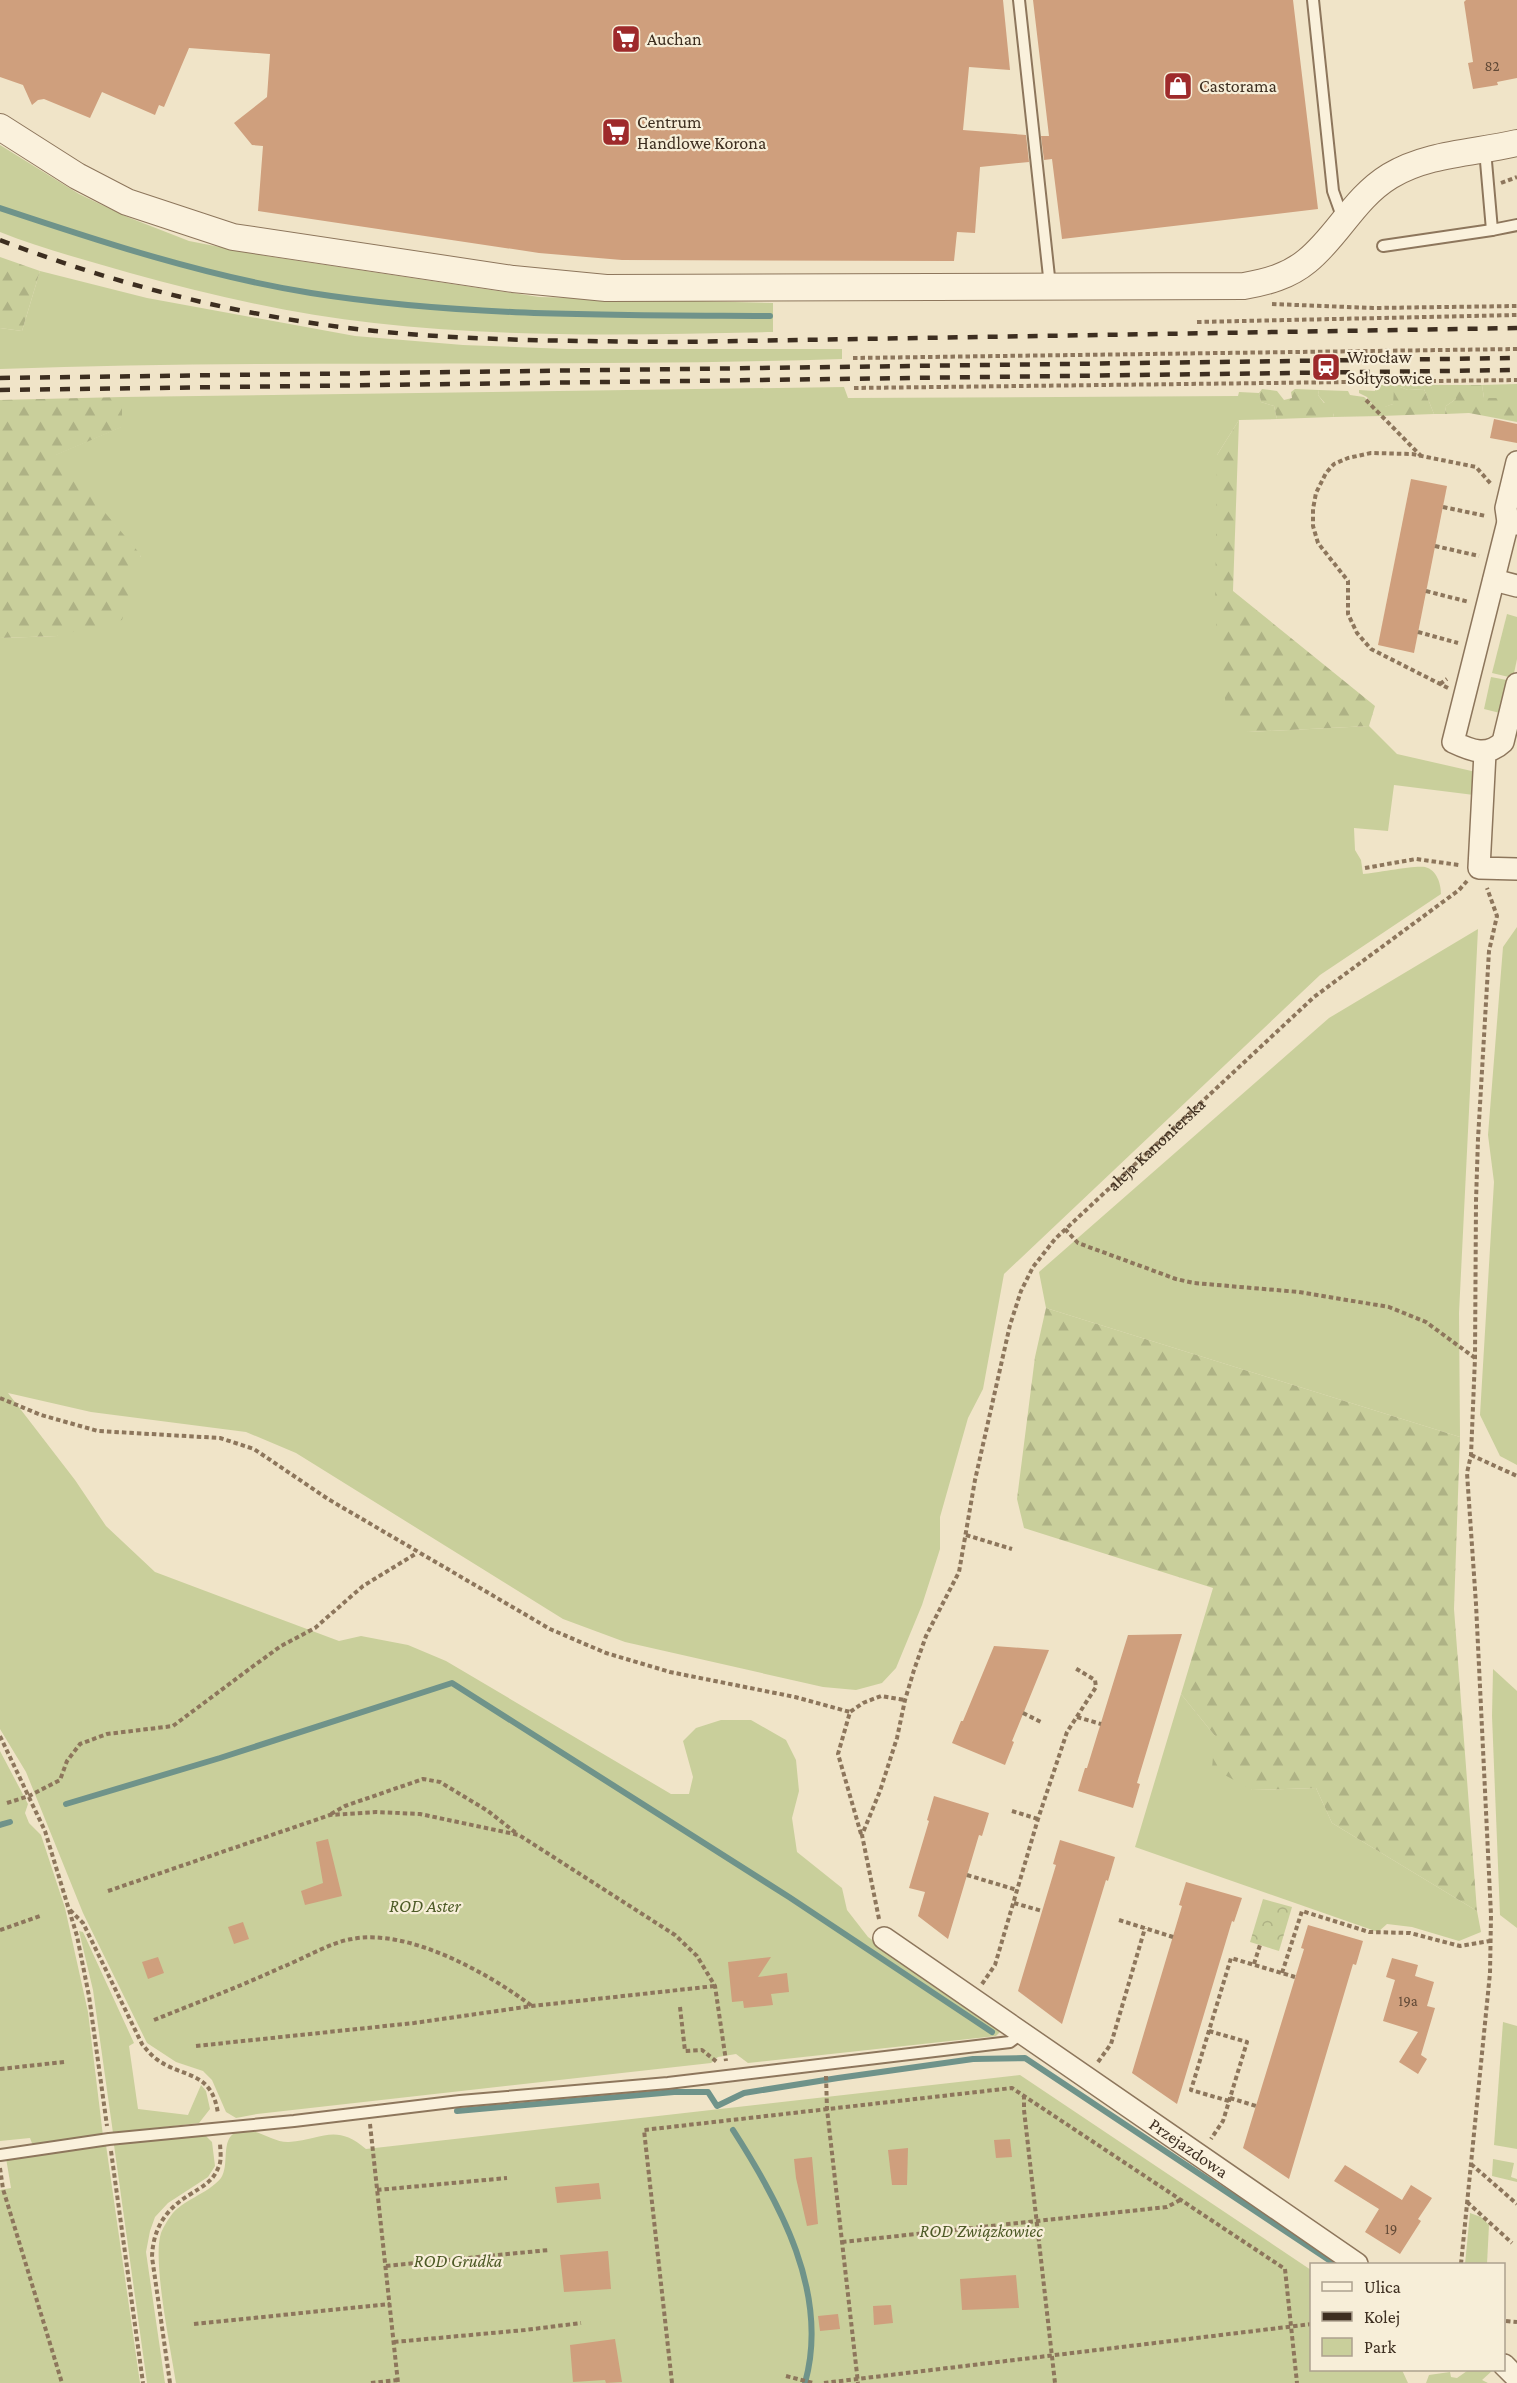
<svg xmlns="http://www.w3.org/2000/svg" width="1517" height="2383" font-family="'Crimson Pro',serif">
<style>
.green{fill:#c9cf9b}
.forest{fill:url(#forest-firs)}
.park{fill:url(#park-crowns)}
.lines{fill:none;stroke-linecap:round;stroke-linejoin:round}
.stream{stroke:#6f938a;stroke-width:6}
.building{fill:#cf9f7d}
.service-casing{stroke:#8d765c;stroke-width:14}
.minor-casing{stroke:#8d765c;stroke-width:24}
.tertiary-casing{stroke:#8d765c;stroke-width:28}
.path{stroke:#8d765c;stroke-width:4;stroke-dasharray:4.5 3;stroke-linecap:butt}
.service{stroke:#faf1dc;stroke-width:10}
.minor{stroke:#faf1dc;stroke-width:21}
.tertiary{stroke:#faf1dc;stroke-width:26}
.rail{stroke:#3d2e20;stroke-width:4.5;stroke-dasharray:10 10;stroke-linecap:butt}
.labels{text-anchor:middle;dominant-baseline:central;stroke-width:4.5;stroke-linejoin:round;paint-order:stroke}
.number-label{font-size:15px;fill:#624a37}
.poi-label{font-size:18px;fill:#3d2e20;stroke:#f7eed8;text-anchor:start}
.street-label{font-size:18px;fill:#3d2e20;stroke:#f7eed8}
.park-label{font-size:18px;font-style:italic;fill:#4d5a26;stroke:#f7eed8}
</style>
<defs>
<pattern id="forest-firs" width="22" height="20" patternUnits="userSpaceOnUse" patternTransform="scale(1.5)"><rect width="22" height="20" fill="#c9cf9b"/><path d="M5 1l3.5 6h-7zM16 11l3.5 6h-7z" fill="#aeb285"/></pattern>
<pattern id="park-crowns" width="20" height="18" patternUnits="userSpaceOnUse" patternTransform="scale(1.5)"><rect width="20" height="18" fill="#c9cf9b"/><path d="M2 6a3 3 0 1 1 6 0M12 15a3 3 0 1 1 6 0" fill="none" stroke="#aeb285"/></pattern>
</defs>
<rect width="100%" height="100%" fill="#f0e4c8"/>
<!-- green -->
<g class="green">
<path d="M0 145 79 194 125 216 189 241 267 256 539 297 773 303V332C639 335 506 338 374 323 291 314 210 295 130 273 86 260 42 249 0 232Z"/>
<path d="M40 271 147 298 355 336 463 345 567 349H842V359C561 368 281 359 0 369V328L22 331Z"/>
<polygon points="1517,384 1517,398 1484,398 1482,385"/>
<polygon points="1376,385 1456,385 1456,399 1446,406 1445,414 1434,414 1424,389 1408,390 1400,387 1393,404 1385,407 1381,416 1333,417 1334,414 1318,395 1319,390 1348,391 1350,395 1364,397 1373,405 1367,397 1359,393 1359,390 1375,391"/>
<path d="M844 387 848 398 1238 396 1239 392 1259 393 1261 402 1274 406 1277 419 1239 420 1217 455 1248 732 1369 726 1397 754 1476 772 1474 795 1394 785 1388 831 1354 828 1355 850 1361 860 1363 874C1376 873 1415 865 1425 867 1437 870 1441 884 1441 894L1320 975 1004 1274 983 1389 968 1418 940 1517V1549L922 1605 896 1668 882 1683 856 1690 823 1687 625 1642 563 1619 296 1453 246 1432 91 1412 8 1393 75 1480 106 1526 155 1572 339 1641 361 1636 408 1645 446 1661 671 1794H689L693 1777 683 1741 696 1728 721 1720H751L786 1740 796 1760 799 1791 792 1818 797 1852 842 1888 847 1910 868 1937 1002 2030 996 2036 748 2063 736 2054 718 2057 711 2063 257 2114 236 2118 226 2112 212 2080 203 2071 176 2062 147 2043 83 1913 26 1772 0 1729V638L57 636 141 556 55 455 121 427 122 397Z"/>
<polygon points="1507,614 1517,617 1517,659 1513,678 1492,673"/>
<polygon points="1491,677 1512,681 1504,714 1484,709"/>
<polygon points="1517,927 1517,1465 1500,1456 1480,1415 1494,1182 1488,1135 1503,947"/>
<polygon points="1478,929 1459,1313 1460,1437 1046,1308 1039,1272 1329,1018"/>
<polygon points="1493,1669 1517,1691 1517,1928 1500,1915 1492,1716"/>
<polygon points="1181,1694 1215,1736 1252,1790 1316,1788 1332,1823 1477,1911 1481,1932 1459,1941 1412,1927 1387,1924 1378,1932 1135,1847"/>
<polygon points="0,1751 28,1804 25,1813 29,1823 41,1835 65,1908 88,2012 103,2136 33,2146 30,2138 0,2141"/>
<polygon points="79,1931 83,1932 134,2043 129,2046 138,2109 188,2115 201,2085 206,2091 210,2109 199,2123 113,2133 93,1990"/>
<polygon points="1503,2022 1517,2026 1517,2149 1494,2145"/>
<path d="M1020 2075 1311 2270 1312 2370H1402L1408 2383H176C171 2350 152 2260 161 2233 163 2228 167 2221 170 2217 182 2199 207 2195 221 2178 230 2165 220 2140 236 2132 253 2124 272 2143 289 2142 323 2139 336 2123 366 2149Z"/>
<polygon points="200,2134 206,2136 212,2142 215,2166 208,2177 168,2203 155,2217 150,2231 146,2252 165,2383 147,2383 114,2145"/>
<polygon points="106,2145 140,2383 0,2383 0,2190 11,2188 6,2158"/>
<polygon points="1493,2159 1514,2163 1511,2177 1517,2179 1517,2182 1492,2176"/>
<polygon points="1470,2213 1481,2217 1489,2225 1487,2264 1465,2264"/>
<polygon points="1466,2370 1493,2370 1482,2380 1488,2383 1426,2383 1429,2375 1450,2372 1451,2377 1457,2378 1467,2371"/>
</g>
<!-- forest -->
<g class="forest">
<polygon points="0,257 40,271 22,331 0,328"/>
<polygon points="1456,385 1482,385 1484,398 1517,398 1517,422 1469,413 1445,414 1446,406 1456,399"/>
<polygon points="1400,387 1408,390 1424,389 1434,414 1381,416 1384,407 1393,404 1394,389"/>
<polygon points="1262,389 1277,391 1284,400 1292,398 1291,392 1295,389 1319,390 1318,395 1324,403 1330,403 1335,409 1333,417 1277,419 1274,406 1261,402 1259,393"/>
<polygon points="122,397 122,427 56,455 141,555 122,620 57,636 0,638 0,400"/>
<polygon points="1239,420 1233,591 1375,706 1369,726 1248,732 1226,707 1215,614 1217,455"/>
<polygon points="1046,1308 1460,1437 1454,1609 1477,1911 1332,1823 1316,1788 1252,1790 1212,1768 1215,1736 1181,1694 1213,1588 1024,1528 1017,1499 1035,1357"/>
</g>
<!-- park -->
<polygon class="park" points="1263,1899 1292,1907 1279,1951 1250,1942"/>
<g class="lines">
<!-- stream -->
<g class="stream">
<path d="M0 208C102 242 205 276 311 293 463 317 616 315 770 316"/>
<polyline points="66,1804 220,1758 452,1683 789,1897 992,2032"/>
<polyline points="0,1825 10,1822"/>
<polyline points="457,2111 674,2092 708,2092 717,2106 744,2093 838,2078 973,2059 1025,2058 1335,2264"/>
<path d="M733 2130C780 2203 830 2294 805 2383"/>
</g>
</g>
<!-- building -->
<g class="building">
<polygon points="0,0 1003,0 1010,70 969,67 963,130 1026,135 1029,162 980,167 975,233 957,232 954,261 622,260 539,253 258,211 263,146 252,145 234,123 267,97 270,54 189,48 164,107 159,105 155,115 102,92 90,118 44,99 38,100 32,105 23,85 0,77"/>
<polygon points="1033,0 1293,0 1318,209 1062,239 1052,159 1044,160 1041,136 1049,136"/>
<polygon points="1466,0 1517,0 1517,78 1497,82 1498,85 1473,89 1468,63 1473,62 1464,2"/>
<polygon points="1494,419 1517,424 1517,443 1490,438"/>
<polygon points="1411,479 1447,486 1414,653 1378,645"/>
<polygon points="1182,1634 1137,1783 1140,1784 1133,1808 1078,1791 1085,1768 1087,1768 1128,1635"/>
<polygon points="994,1646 1049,1650 1012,1741 1014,1742 1005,1765 952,1743 961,1721 963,1721"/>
<polygon points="934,1796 989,1813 982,1836 979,1835 948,1939 918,1916 925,1892 909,1888 929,1821 927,1820"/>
<polygon points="328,1839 342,1896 305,1905 301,1891 323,1883 316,1842"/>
<polygon points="1060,1840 1115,1857 1108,1881 1106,1880 1062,2024 1018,1991 1056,1865 1053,1864"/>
<polygon points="1186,1882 1242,1898 1234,1922 1232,1921 1177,2104 1132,2073 1182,1906 1179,1905"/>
<polygon points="243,1922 249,1939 234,1944 228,1927"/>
<polygon points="1308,1925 1363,1941 1356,1965 1353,1964 1289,2179 1243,2148 1304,1949 1301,1948"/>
<polygon points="158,1957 164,1973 148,1979 142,1962"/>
<polygon points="771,1957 758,1977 787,1973 789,1992 771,1994 773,2005 744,2008 743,2001 732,2002 728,1962"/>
<polygon points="1392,1958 1418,1965 1415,1976 1434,1982 1427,2006 1435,2008 1421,2055 1427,2059 1418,2074 1399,2062 1418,2032 1383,2021 1395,1980 1386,1977"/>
<polygon points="1010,2139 1012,2157 996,2158 994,2140"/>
<polygon points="908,2148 907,2185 892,2185 888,2150"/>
<polygon points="812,2157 818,2224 807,2226 796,2178 794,2159"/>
<polygon points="1345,2165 1402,2200 1411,2185 1432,2198 1418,2219 1421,2221 1400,2254 1365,2232 1379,2209 1334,2181"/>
<polygon points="599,2183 601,2199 557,2203 555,2187"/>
<polygon points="608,2251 611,2289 564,2292 560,2255"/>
<polygon points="1016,2275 1019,2308 962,2310 960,2279"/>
<polygon points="891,2305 893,2323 874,2325 873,2306"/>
<polygon points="838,2314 840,2329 820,2331 818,2316"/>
<polygon points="615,2339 622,2382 606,2383 605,2380 573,2382 570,2345"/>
</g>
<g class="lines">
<!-- service casing -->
<g class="service-casing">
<g id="service">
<polyline points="1019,0 1050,286"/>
<polyline points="1313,0 1333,191 1343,219"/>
<polyline points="1485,150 1492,230 1517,225"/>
<polyline points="1383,246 1492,230"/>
<polyline points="0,2155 109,2139 294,2121 460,2101 668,2083 1010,2042 1022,2033"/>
</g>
</g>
<!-- minor casing -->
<g class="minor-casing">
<g id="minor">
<polyline points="1508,522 1506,508 1517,462"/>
<path d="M1517 524 1508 522 1453 742C1472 751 1487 757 1503 742L1517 684"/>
<polyline points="1494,580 1517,586"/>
<polyline points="1485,753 1479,868 1517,869"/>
<path id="s2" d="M884 1938 1357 2264"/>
<polyline points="1504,2365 1517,2378"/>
</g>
</g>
<!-- tertiary casing -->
<g class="tertiary-casing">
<path id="tertiary" d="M0 127 77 176 127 202 233 237 513 279 606 288 1244 286C1267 282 1289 276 1307 261 1338 236 1354 198 1390 176 1428 153 1475 153 1517 143"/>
</g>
<!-- path -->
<g class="path">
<polyline points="1501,183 1517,177"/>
<polyline points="1272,304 1373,308 1517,306"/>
<polyline points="1197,322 1517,315"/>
<polyline points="853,358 1517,349"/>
<polyline points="854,388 1517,380"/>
<polyline points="1366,400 1421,456"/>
<polyline points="1443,507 1486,516"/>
<polyline points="1435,546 1479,556"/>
<polyline points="1426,591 1469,602"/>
<polyline points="1418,632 1458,643"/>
<polyline points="1440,684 1447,679"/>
<polyline points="1448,688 1371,649 1357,633 1348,614 1348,581 1318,543 1313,526 1313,509 1316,493 1326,473 1334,464 1348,458 1371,453 1412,454 1476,467 1491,484"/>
<polyline points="1365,868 1416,859 1459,865"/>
<polyline points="1065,1229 1078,1243 1176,1279 1194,1283 1299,1292 1389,1307 1426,1322 1475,1358"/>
<polyline points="0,1398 41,1415 98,1431 220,1438 254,1449 328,1499 550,1629 606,1653 670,1672 795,1697 850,1712"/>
<polyline points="1471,1455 1517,1476"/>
<polyline points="966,1535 1012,1549"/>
<polyline points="1023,1713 1043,1723"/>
<polyline points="1077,1717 1101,1724"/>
<polyline points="0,1736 45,1831 77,1936 89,1996 107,2126"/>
<polyline points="7,1803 29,1796 60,1780 67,1761 80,1744 107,1734 173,1726 252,1667 281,1646 315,1628 363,1586 417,1553"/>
<polyline points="1012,1811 1038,1819"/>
<polyline points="331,1814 345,1806 423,1779 440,1782 488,1811 516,1833"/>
<polyline points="861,1834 838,1754 850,1712 863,1703 881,1696 905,1700"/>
<polyline points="967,1875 1017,1890"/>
<polyline points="108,1891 330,1815 376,1812 420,1814 519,1835 675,1935 697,1956 715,1986 726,2061"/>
<polyline points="1014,1903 1042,1911"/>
<path d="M70 1910 83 1923 142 2044C146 2049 150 2054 155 2058 182 2079 212 2069 218 2114"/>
<path id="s1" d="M879 1919 862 1835 880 1791 897 1738 905 1700 914 1670 926 1636 959 1572 975 1480 1010 1325 1021 1291 1033 1267 1055 1239 1314 997 1459 890 1467 881"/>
<polyline points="1119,1920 1173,1937"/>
<polyline points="0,1930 40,1916"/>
<polyline points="1254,1964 1260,1945"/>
<polyline points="1282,1973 1302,1911 1369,1932 1410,1933 1460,1946 1490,1941"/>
<polyline points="982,1984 995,1965 1038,1819 1067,1732 1096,1687 1095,1680 1075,1668"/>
<polyline points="680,2007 685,2051 702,2050 717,2062"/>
<path d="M154 2020C196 2003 239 1987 280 1968 301 1960 331 1942 352 1939 408 1928 488 1973 532 2006"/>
<polyline points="1209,2031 1247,2042 1223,2121 1211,2139"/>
<polyline points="196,2046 414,2023 532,2006 715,1986"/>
<polyline points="1098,2062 1111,2044 1145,1928"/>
<polyline points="0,2069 64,2062"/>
<polyline points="826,2076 827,2109 858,2383"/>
<polyline points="1024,2095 1024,2110 1055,2383"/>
<polyline points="1230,2098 1256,2106"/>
<polyline points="1229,2101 1191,2090 1231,1958 1295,1977"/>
<polyline points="370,2124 398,2383"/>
<polyline points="111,2151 143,2383"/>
<polyline points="1471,2164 1517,2204"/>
<polyline points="0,2168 3,2189 62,2383"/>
<polyline points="377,2190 507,2178"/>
<polyline points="1467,2202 1512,2243"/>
<polyline points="842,2242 1167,2207 1182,2199"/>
<polyline points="1461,2264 1490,1973 1491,1915 1476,1604 1467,1473 1471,1455 1475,1358 1476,1201 1478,1139 1489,951 1497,916 1487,888"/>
<polyline points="386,2266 549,2250"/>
<polyline points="1506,2321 1517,2322"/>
<polyline points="194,2324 390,2304"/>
<polyline points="394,2342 525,2330 581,2323"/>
<polyline points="786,2376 813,2383"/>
<path d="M170 2383 152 2257C153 2229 165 2210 189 2195 203 2186 213 2182 219 2166 222 2159 220 2149 220 2142"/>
<polyline points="371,2383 398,2380"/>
<polyline points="672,2383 644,2130 1012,2088 1285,2269 1297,2383"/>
<polyline points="824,2383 1312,2324"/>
</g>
<!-- service -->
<use href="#service" class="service"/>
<!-- minor -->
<use href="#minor" class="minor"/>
<!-- tertiary -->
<use href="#tertiary" class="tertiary"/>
<!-- rail -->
<g class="rail">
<path d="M0 240C119 286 248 318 375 331 475 341 576 341 676 342L1517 328"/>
<polyline points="0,378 1517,358"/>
<polyline points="0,390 1517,370"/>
</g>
</g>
<!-- icons -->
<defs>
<g id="supermarket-square" transform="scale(1.5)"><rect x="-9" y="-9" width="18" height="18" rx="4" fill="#9e2a2b" stroke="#f7eed8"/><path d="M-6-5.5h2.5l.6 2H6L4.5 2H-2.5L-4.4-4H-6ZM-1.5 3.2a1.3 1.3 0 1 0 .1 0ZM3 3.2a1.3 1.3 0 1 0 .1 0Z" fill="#fff"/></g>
<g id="shop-square" transform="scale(1.5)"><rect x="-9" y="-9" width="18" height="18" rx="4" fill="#9e2a2b" stroke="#f7eed8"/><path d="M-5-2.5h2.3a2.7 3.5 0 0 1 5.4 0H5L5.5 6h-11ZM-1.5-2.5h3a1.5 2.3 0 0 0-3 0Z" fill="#fff"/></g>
<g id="station-square" transform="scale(1.5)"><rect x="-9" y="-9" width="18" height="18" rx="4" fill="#9e2a2b" stroke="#f7eed8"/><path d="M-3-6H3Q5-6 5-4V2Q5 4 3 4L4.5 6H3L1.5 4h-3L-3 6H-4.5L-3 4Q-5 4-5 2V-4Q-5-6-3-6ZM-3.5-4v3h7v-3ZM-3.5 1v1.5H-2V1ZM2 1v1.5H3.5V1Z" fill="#fff"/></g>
</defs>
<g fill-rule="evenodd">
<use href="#supermarket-square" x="626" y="39"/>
<use href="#shop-square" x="1178" y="86"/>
<use href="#supermarket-square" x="616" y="132"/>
<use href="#station-square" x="1326" y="367"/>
</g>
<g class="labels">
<!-- number labels -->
<g class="number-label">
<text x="1492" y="66">82</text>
<text x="1408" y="2001">19a</text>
<text x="1391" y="2229">19</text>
</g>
<!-- poi labels -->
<g class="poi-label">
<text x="647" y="39">Auchan</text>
<text x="1199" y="86">Castorama</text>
<text x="637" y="122">Centrum<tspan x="637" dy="21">Handlowe Korona</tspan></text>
<text x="1347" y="357">Wrocław<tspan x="1347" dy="21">Sołtysowice</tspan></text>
</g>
<!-- street labels -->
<g class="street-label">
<text stroke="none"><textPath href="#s1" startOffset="856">aleja Kanonierska</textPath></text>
<text stroke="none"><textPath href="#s2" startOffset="370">Przejazdowa</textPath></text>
</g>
<!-- park labels -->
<g class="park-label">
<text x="425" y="1906">ROD Aster</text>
<text x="981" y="2231">ROD Związkowiec</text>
<text x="458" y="2261">ROD Grudka</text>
</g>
</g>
<!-- legend -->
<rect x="1310" y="2263" width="195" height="108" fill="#f7eed8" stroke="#ada18e" stroke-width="1.5"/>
<rect x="1322" y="2282" width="30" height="9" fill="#faf1dc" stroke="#ada18e" stroke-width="1.5"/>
<text x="1364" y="2293" font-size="18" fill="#3d2e20">Ulica</text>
<rect x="1322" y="2312" width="30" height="9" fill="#3d2e20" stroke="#ada18e" stroke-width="1.5"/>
<text x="1364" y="2323" font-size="18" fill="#3d2e20">Kolej</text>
<rect x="1322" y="2338" width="30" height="18" fill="#c9cf9b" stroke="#ada18e" stroke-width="1.5"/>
<text x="1364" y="2353" font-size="18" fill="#3d2e20">Park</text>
</svg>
